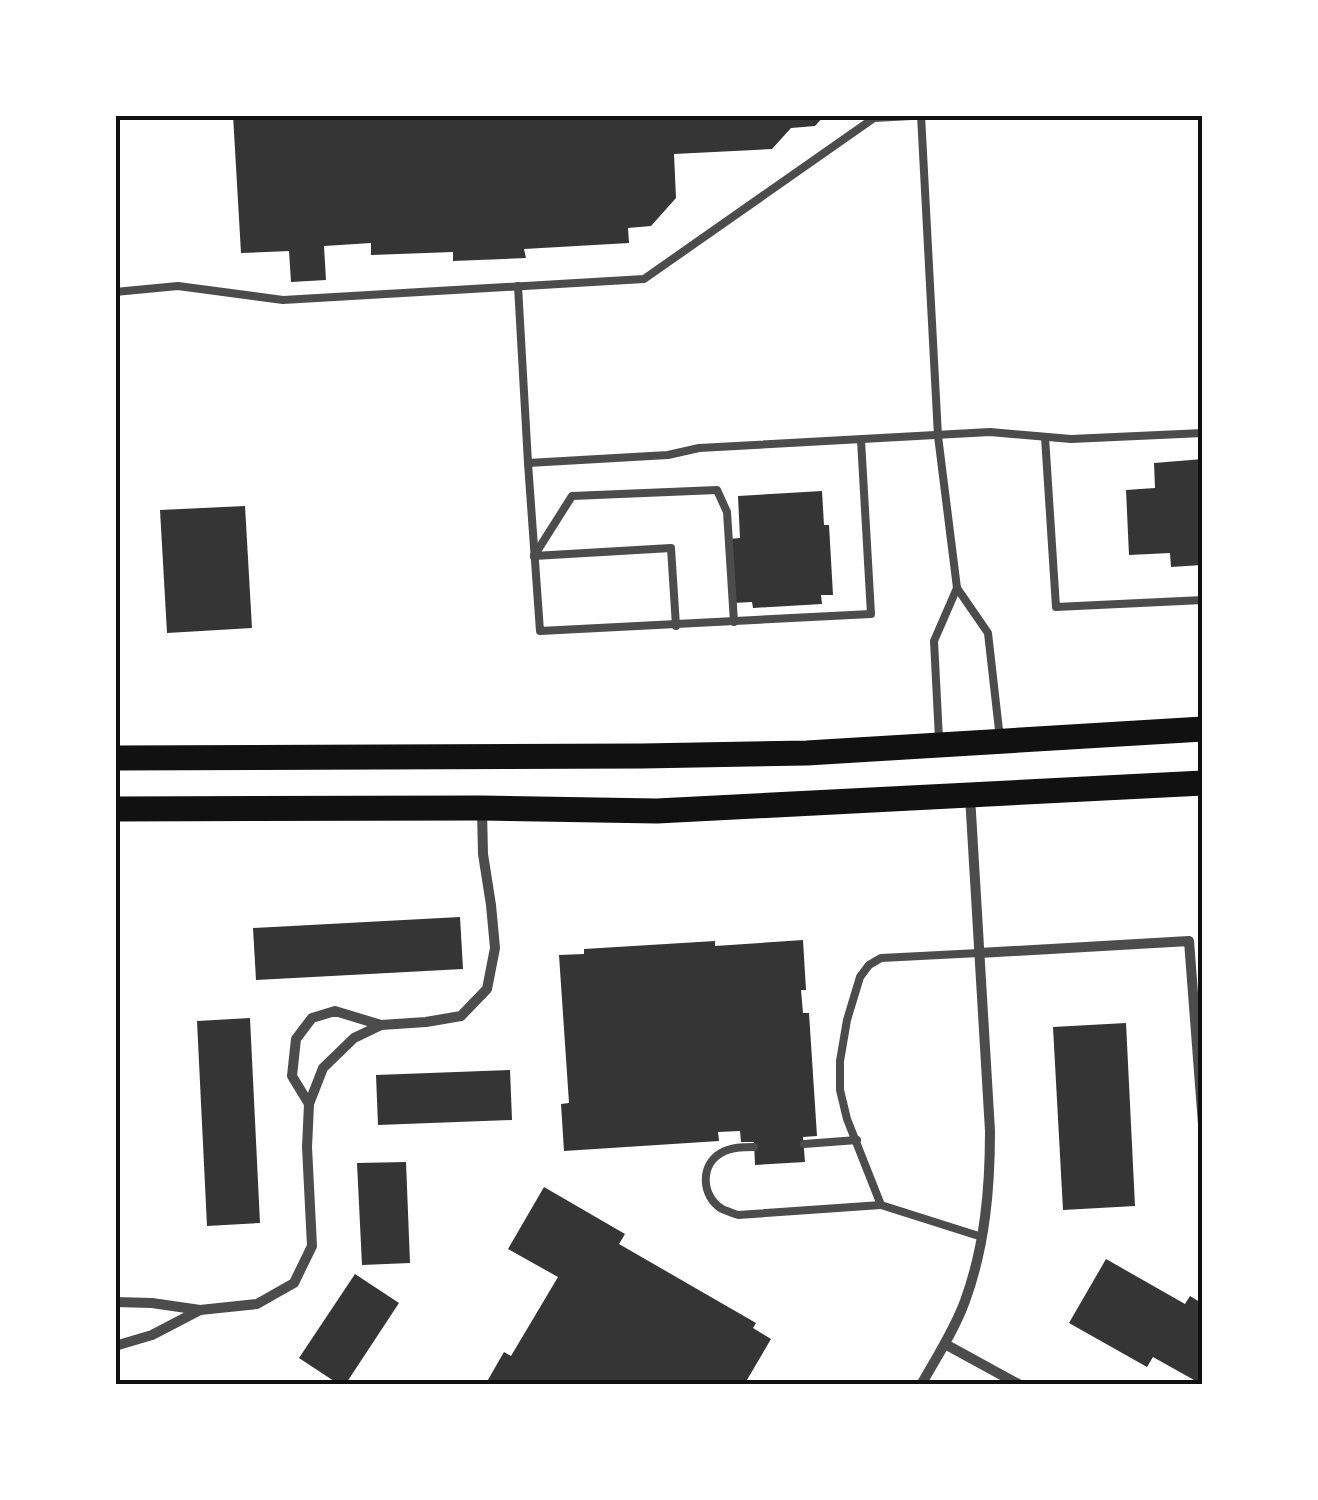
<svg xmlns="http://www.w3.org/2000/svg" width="1318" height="1500" font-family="'DM Sans',sans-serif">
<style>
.building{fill:#353535}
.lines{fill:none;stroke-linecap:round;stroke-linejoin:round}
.service{stroke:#4c4c4c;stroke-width:8}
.minor{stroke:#4c4c4c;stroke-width:10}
.primary{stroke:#111;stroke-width:25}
.neatline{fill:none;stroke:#111;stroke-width:4}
</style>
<rect width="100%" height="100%" fill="#fff"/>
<!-- building -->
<g class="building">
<polygon points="233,115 825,115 815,126 791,128 772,149 674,154 676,198 651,226 628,228 629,243 524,249 526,258 453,261 453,252 371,255 371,243 324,246 326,280 291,282 289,251 241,253"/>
<polygon points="1203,459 1202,565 1171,567 1170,553 1129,555 1126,490 1155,488 1154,463"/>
<polygon points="822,491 824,525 829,525 833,595 821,595 822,604 753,608 752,602 733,603 729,539 740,538 738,496"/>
<polygon points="245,506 252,628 167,633 160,510"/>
<polygon points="460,917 463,969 256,980 253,928"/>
<polygon points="803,940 806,990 801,990 803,1013 809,1013 817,1136 803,1137 805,1162 755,1165 754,1142 741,1142 740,1131 718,1132 719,1141 564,1151 561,1104 569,1103 559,955 584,954 584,949 715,941 715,946"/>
<polygon points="250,1018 260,1223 207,1226 197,1021"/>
<polygon points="1126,1023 1135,1206 1063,1210 1053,1027"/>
<polygon points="510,1070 512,1120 378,1125 376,1075"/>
<polygon points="406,1162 410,1263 362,1265 357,1163"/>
<polygon points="544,1187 625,1234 619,1244 756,1323 753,1328 771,1339 744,1385 485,1385 504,1352 511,1356 558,1277 508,1249"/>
<polygon points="1106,1259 1185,1304 1190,1296 1203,1304 1203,1385 1153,1357 1147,1367 1069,1323"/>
<polygon points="355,1274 399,1303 345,1385 340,1385 299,1358"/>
</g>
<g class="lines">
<!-- service -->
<g class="service">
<polyline points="921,115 938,436 957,588 988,633 1000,739"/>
<polyline points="518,286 528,463 668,455 699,448 990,432 1071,439 1203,433"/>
<polyline points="115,292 178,286 283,300 644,279 874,118 930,115"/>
<polyline points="1045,437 1056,607 1203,600"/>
<polyline points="528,463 540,631 871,614 861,440"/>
<polyline points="534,556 572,496 717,490 727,512 734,622"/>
<polyline points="534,556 671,548 676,626"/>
<polyline points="939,739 934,641 957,588"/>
<polyline points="979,953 881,958 869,965 860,977 847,1020 840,1061 840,1090 847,1119 881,1205 982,1237"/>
<polyline points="804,1144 857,1140"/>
<path d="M754 1147C743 1147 731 1147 721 1153 700 1165 701 1196 722 1209 723 1210 736 1214 738 1215L881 1205"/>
</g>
<!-- minor -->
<g class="minor">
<polyline points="979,953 1189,941 1203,1124"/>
<polyline points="309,1104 292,1076 296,1039 312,1018 335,1011 381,1025"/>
<polyline points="115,1302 152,1303 200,1310 257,1304 294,1283 312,1246 307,1147 309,1104 323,1068 354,1038 381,1025 426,1022 461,1016 487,989 495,948 491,905 483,854 482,810"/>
<polyline points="945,1344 1020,1385"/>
<polyline points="115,1346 152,1335 200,1310"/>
<path d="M921 1385C936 1358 954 1331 965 1301 985 1246 990 1189 990 1131L970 796"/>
</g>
<!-- primary -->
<g class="primary">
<polyline points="115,758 642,756 807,753 1203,729"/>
<polyline points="115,809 482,808 657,811 1203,783"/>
</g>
</g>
<!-- border -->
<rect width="1318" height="1500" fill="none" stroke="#ffffff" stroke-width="235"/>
<rect x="118" y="118" width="1082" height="1264" class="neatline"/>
</svg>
